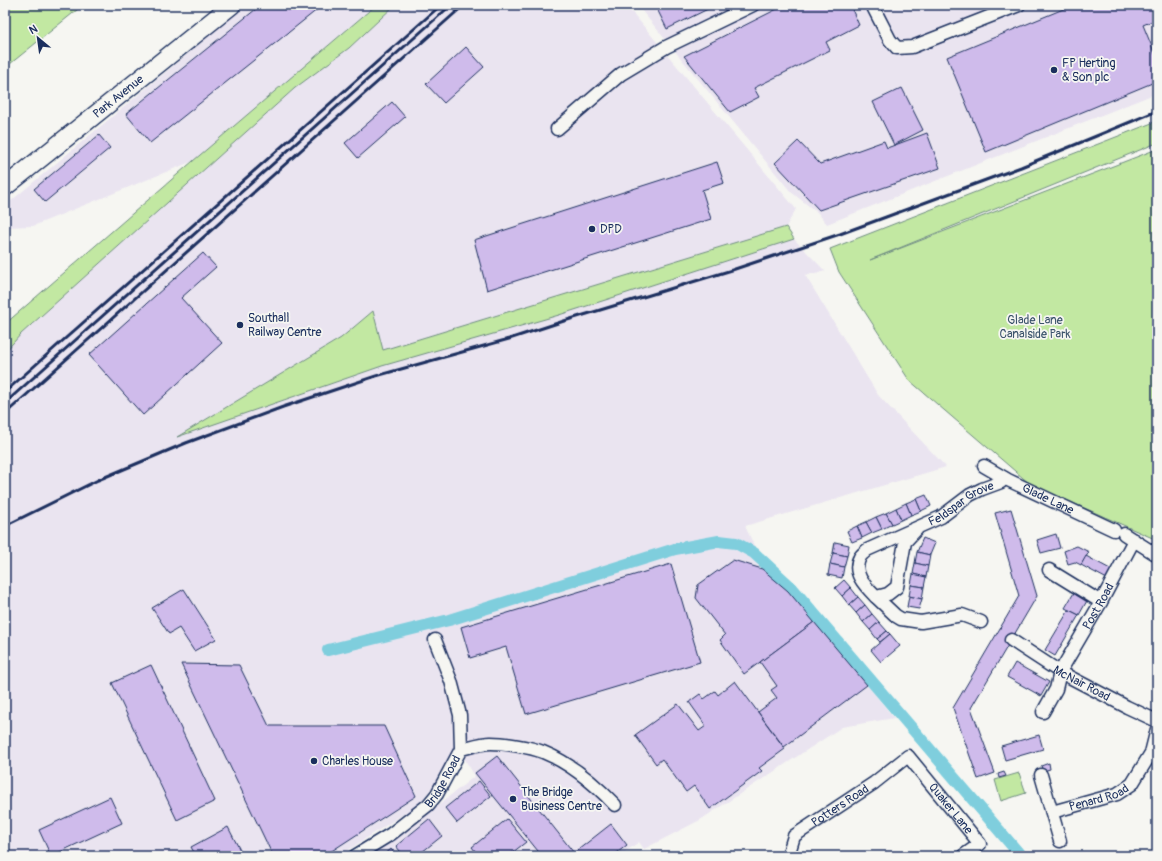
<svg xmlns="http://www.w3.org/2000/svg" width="1162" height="861" font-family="Pangolin,sans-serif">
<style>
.built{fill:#eae4f0}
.green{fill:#c2e8a2;stroke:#6e8c80}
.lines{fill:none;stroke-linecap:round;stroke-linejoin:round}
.canal{stroke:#7fcedd;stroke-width:12}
.building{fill:#cfbbeb;stroke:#1b2f5e}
.street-casing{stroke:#1b2f5e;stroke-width:15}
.secondary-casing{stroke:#1b2f5e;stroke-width:20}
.street{stroke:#f6f6f2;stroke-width:12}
.secondary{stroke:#f6f6f2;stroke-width:17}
.rail{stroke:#1b2f5e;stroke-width:3}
.poi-dot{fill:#1b2f5e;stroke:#f6f6f2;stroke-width:1.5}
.labels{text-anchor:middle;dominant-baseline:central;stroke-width:3.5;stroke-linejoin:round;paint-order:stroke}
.poi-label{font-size:12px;fill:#1b2f5e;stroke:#f6f6f2;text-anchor:start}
.street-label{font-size:12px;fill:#1b2f5e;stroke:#f6f6f2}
.park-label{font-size:12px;fill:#3c546c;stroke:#f6f6f2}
</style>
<rect width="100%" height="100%" fill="#f6f6f2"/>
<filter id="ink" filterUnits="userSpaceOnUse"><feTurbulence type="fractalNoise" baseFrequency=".025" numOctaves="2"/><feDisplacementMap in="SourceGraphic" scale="8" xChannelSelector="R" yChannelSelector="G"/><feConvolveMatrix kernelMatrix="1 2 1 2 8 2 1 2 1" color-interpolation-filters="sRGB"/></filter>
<g filter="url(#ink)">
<!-- built -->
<g class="built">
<polygon points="246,5 376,5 193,161 33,226 5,227 5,206"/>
<polygon points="395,5 626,5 796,209 786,227 383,350 372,312 341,338 180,436 382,366 559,315 794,239 825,271 805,275 878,395 946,467 745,526 764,567 795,595 894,718 842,727 700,820 644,849 639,842 619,856 370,856 391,842 475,776 460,752 419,804 339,856 5,856 5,352 21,334 295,88 349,48"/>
<polygon points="637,5 1157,5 1157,93 827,224 818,213 791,192"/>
</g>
<!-- green -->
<g class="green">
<polygon points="5,5 83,5 5,68"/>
<polygon points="376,5 395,5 349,48 295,88 21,334 5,352 5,324 193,161"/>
<polygon points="1157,121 1157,143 870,260 1157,149 1157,540 1030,484 909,380 839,272 830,249"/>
<polygon points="786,227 794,239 559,315 382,366 177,437 341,338 373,311 383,350"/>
<polygon points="1019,773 1026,793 1001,801 995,780"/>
</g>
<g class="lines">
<!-- canal -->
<polyline class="canal" points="328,650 449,620 675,549 719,541 736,543 754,553 792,588 1021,856"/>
</g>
<!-- building -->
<g class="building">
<polygon points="261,5 323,5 150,143 126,114"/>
<polygon points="655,5 716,5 667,29"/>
<polygon points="785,5 850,5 859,25 826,42 830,50 754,88 759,97 730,112 684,56"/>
<polygon points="1073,5 1157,5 1157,19 1143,25 1157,59 1157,81 986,152 947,57"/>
<polygon points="466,47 484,67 444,103 426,84"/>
<polygon points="902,88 923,130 894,145 873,102"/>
<polygon points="392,102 405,117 358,158 345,143"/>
<polygon points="927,133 940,168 819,210 775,163 798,141 820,164 884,141 887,148"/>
<polygon points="99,135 110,148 45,202 34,189"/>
<polygon points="717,162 724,183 702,190 711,219 487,290 474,240"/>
<polygon points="203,253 216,267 181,298 222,343 143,415 89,355"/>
<polygon points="926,495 931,506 921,511 916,499"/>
<polygon points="916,499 921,511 911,515 906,503"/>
<polygon points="906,503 911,515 901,520 896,508"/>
<polygon points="896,508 901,520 892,524 886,513"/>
<polygon points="1011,509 1037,596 971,708 995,773 978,779 953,708 1019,596 995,513"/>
<polygon points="886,513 892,524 882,529 876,517"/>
<polygon points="876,517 882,529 872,533 866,522"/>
<polygon points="866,522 872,533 862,538 857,526"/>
<polygon points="857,526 862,538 852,542 847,531"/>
<polygon points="1056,534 1060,548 1041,553 1037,540"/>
<polygon points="923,538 935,543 930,555 917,552"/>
<polygon points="835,542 849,545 847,556 833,553"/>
<polygon points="1077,546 1089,552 1081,565 1075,562 1068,564 1064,551"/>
<polygon points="917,552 930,555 928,566 915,563"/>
<polygon points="833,553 847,556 844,567 830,564"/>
<polygon points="1086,556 1112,570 1107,579 1081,565"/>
<polygon points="733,560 762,569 788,591 814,622 744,674 720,640 725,635 696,598 698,585"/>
<polygon points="915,563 928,566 926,577 913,574"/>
<polygon points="671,564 700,662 526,714 506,647 470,658 461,627"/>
<polygon points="830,564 844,567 842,578 828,575"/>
<polygon points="913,574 926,577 924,587 911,585"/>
<polygon points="844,580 851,588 842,596 835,588"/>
<polygon points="911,585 924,587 922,599 909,596"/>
<polygon points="851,588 858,597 849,605 842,596"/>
<polygon points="184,589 216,639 194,651 179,628 169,634 152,608"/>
<polygon points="1075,591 1088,599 1079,615 1065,608"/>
<polygon points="909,596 922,599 919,609 907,607"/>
<polygon points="858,597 865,605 856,613 849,605"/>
<polygon points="865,605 872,614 863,622 856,613"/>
<polygon points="1069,610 1079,615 1055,656 1045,650"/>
<polygon points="872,614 879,622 870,630 863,622"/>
<polygon points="814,622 867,685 784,747 758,712 777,698 771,690 777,686 760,662"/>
<polygon points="879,622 887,631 877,639 870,630"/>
<polygon points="887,631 890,634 880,642 877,639"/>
<polygon points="890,634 900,646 881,662 871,650"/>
<polygon points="1015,663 1049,682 1041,696 1007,677"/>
<polygon points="181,664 239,665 269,726 384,726 416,796 324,856 273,856"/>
<polygon points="151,665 215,801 177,820 112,683"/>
<polygon points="735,681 785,749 759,768 762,771 710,809 694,786 686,792 662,759 656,764 635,735 678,704 699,731 706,726 689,702 700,694 704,699 715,691 718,695"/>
<polygon points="1039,735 1043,749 1005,760 1001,746"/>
<polygon points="497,756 574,853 611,824 627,845 613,856 542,856 475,773"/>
<polygon points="1049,763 1050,769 1043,771 1041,766"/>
<polygon points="1004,772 1006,776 999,778 998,774"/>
<polygon points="479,781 491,796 457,823 445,808"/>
<polygon points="110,797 122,823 51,856 39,830"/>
<polygon points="429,819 442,836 417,856 404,856 396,846"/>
<polygon points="507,819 526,842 508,856 479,856 472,847"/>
<polygon points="228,827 243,856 196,856 191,847"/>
<polygon points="391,849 397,856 383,856"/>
</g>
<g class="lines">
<!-- street casing -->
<g class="street-casing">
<g id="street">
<polyline points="872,5 890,40 897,48 912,47 1019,5"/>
<polyline points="557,129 621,74 666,47 753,5"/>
<path id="s1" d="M984 466 1008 480 1114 530"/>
<path id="s2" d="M917 529 905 542 897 587 888 594 876 597C866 587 851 573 860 557 861 555 865 552 867 550L941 517 970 495 982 489 1001 482 1004 478"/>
<polyline points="1124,534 1157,555"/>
<polyline points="1049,570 1101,602"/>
<polyline points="876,597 896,616 901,619 921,622 962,615 981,622"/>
<path id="s3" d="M1011 640 1060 672 1127 707 1157 721"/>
<path id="s4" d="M1043 712 1056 689 1060 672 1101 602 1134 540"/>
<path d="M461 749C470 747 481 743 491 743 504 743 530 747 543 752 570 763 595 784 615 805"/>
<polyline points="1041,775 1060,841"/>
<path id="s5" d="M1052 812 1117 794 1132 784 1151 753 1157 729"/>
<path id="s6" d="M355 856 391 834 428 805 437 794 461 749 460 715 451 681 435 640"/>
<path id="s7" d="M788 856 794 836 874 783 908 756 980 844 963 856"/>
</g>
</g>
<!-- secondary casing -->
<g class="secondary-casing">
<g id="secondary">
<path id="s8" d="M5 187 232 5"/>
</g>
</g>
<!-- street -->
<use href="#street" class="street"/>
<!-- secondary -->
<use href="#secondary" class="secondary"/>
<!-- rail -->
<g class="rail">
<polyline points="5,392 441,5"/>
<polyline points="5,403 451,5"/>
<polyline points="5,414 464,5"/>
<polyline points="5,526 98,480 186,443 283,407 376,376 509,339 564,321 732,270 840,234 1021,167 1157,111"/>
</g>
</g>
</g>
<!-- markers -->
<g class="poi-dot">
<circle cx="1054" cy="70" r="4"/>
<circle cx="592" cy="229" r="4"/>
<circle cx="240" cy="325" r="4"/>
<circle cx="314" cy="761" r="4"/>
<circle cx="513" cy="799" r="4"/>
</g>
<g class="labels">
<!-- poi labels -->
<g class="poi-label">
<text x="1062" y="63">FP Herting<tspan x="1062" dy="14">&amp; Son plc</tspan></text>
<text x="600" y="229">DPD</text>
<text x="248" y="318">Southall<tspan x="248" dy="14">Railway Centre</tspan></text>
<text x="322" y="761">Charles House</text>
<text x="521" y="792">The Bridge<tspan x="521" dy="14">Business Centre</tspan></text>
</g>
<!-- street labels -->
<g class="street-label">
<text stroke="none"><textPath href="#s8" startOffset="145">Park Avenue</textPath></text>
<text stroke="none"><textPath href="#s1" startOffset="72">Glade Lane</textPath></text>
<text stroke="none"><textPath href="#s2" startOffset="249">Feldspar Grove</textPath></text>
<text stroke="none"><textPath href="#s4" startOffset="120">Post Road</textPath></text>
<text stroke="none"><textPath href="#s3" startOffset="83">McNair Road</textPath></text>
<text stroke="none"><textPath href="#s6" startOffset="117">Bridge Road</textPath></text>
<text stroke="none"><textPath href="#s5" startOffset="49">Penard Road</textPath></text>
<text stroke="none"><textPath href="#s7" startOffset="76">Potters Road</textPath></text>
<text stroke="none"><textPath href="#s7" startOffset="228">Quaker Lane</textPath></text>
</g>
<!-- park labels -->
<g class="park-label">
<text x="1035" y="320">Glade Lane<tspan x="1035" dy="14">Canalside Park</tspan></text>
</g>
</g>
<!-- margin -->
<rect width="1162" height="861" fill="none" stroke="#f6f6f2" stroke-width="20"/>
<rect x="10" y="10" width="1142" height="841" fill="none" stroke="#1b2f5e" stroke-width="1.5" filter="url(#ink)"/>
<!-- north arrow -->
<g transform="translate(38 38) rotate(331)" stroke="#f6f6f2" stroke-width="3" paint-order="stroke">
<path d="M0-3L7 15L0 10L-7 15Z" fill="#1b2f5e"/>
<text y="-6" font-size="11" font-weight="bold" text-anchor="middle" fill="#1b2f5e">N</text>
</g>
</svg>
